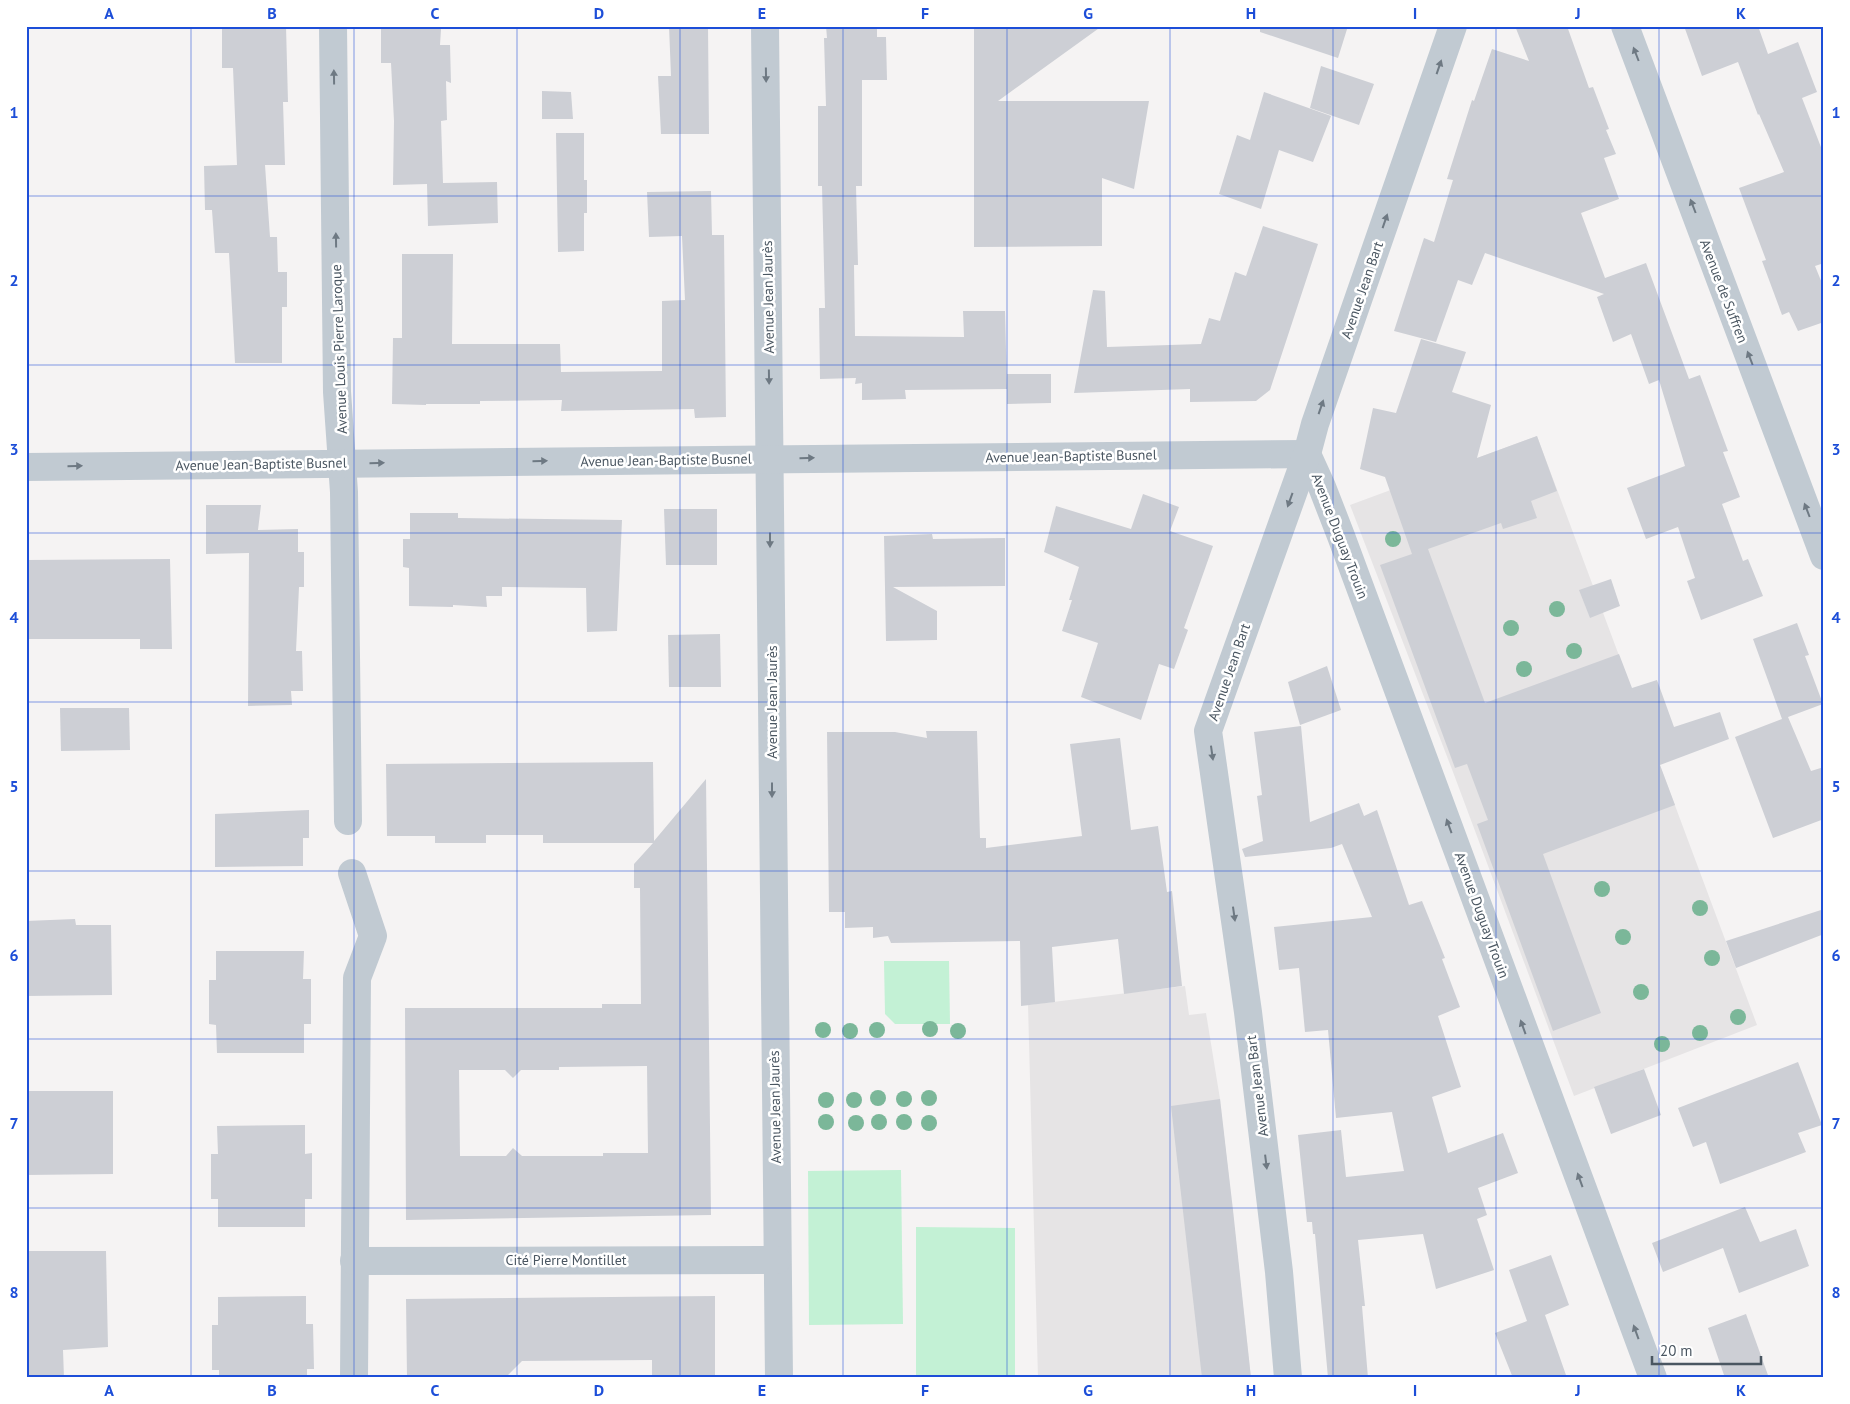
<svg xmlns="http://www.w3.org/2000/svg" width="1850" height="1404" font-family="'PT Sans',sans-serif">
<style>
.education{fill:#e6e4e5}
.green{fill:#c3f1d5}
.building{fill:#cdcfd5;fill-rule:evenodd}
.lines{fill:none;stroke-linecap:round;stroke-linejoin:round}
.minor{stroke:#c1cad2;stroke-width:28}
.tree{fill:#7bb799}
.oneway{fill:#6e7983}
.grid{fill:none;stroke:#1d4ed8;stroke-width:1;stroke-opacity:0.55}
.labels{text-anchor:middle;dominant-baseline:central;stroke-width:5;stroke-linejoin:round;paint-order:stroke}
.street-label{font-size:14px;fill:#4a5661;stroke:#fff}
.neatline{fill:none;stroke:#1d4ed8;stroke-width:2}
.grid-label{font-size:16px;text-anchor:middle;font-weight:bold;fill:#1d4ed8}
</style>
<rect width="100%" height="100%" fill="#f5f3f3"/>
<!-- education -->
<g class="education">
<polygon points="1537,436 1757,1025 1574,1096 1453,772 1350,505"/>
<polygon points="1185,986 1189,1015 1206,1013 1220,1099 1251,1378 1038,1378 1028,1005"/>
</g>
<!-- green -->
<g class="green">
<polygon points="884,961 949,961 950,1024 895,1024 885,1014"/>
<polygon points="901,1170 903,1324 809,1325 808,1171"/>
<polygon points="916,1227 1015,1228 1015,1378 916,1378"/>
</g>
<!-- building -->
<g class="building">
<polygon points="222,26 286,26 288,102 283,102 285,165 265,165 270,237 277,237 278,272 287,272 287,307 282,307 282,363 235,363 229,253 215,253 212,210 205,210 204,166 237,165 233,68 222,68"/>
<polygon points="381,26 422,26 422,29 441,29 440,45 450,45 451,83 446,81 447,120 441,121 443,183 497,182 498,223 428,226 427,184 393,185 394,121 391,63 381,63"/>
<polygon points="669,26 708,26 709,134 661,134 658,76 671,76"/>
<polygon points="826,26 877,26 877,37 886,37 887,80 862,80 862,186 856,186 858,265 854,265 855,336 964,337 963,311 1005,311 1007,389 905,390 906,399 862,400 862,383 855,384 856,378 820,379 819,308 825,308 822,186 818,186 818,106 826,106 824,38 827,38"/>
<polygon points="974,26 1102,26 998,101 1149,101 1134,189 1102,178 1102,246 974,247"/>
<polygon points="1260,26 1348,26 1338,58 1260,32"/>
<polygon points="1515,26 1567,26 1589,88 1593,87 1609,129 1606,130 1616,154 1604,158 1619,199 1581,213 1605,278 1646,263 1689,379 1700,375 1728,451 1723,452 1740,497 1722,504 1743,561 1748,559 1763,596 1701,620 1687,581 1695,578 1678,527 1646,539 1627,488 1685,466 1659,380 1649,384 1631,334 1613,342 1597,297 1604,294 1485,253 1472,285 1458,280 1436,342 1394,331 1424,238 1434,242 1453,180 1447,179 1472,100 1474,101 1492,49 1529,61"/>
<polygon points="1684,26 1758,26 1768,54 1798,42 1817,92 1802,98 1824,155 1824,263 1815,266 1824,288 1824,322 1798,331 1789,312 1782,315 1762,261 1766,260 1739,188 1784,172 1759,114 1758,115 1738,62 1702,76"/>
<polygon points="1321,66 1374,84 1359,125 1310,108"/>
<polygon points="542,91 571,92 573,119 542,119"/>
<polygon points="1264,92 1331,116 1313,162 1279,150 1261,209 1219,194 1237,135 1250,140"/>
<polygon points="556,133 584,133 584,180 587,180 587,213 584,213 584,251 558,252"/>
<polygon points="711,191 712,235 724,235 726,417 695,418 694,409 561,411 562,400 480,401 480,404 426,404 426,405 392,404 393,338 402,338 402,254 453,254 452,344 560,344 561,372 662,371 662,301 685,300 682,236 649,237 647,192"/>
<polygon points="1263,226 1318,244 1270,390 1256,401 1190,402 1190,389 1074,393 1093,290 1105,291 1107,347 1201,344 1209,318 1220,321 1235,272 1246,276"/>
<polygon points="1421,339 1466,352 1452,392 1491,405 1477,458 1537,436 1557,491 1531,501 1537,518 1503,529 1501,523 1428,549 1485,703 1619,654 1632,688 1657,680 1674,727 1720,712 1729,739 1660,765 1675,805 1543,854 1601,1013 1553,1031 1477,824 1488,820 1467,764 1455,768 1380,565 1412,554 1385,477 1360,469 1373,408 1396,413"/>
<polygon points="1007,374 1051,374 1051,403 1007,404"/>
<polygon points="1143,494 1179,507 1170,531 1213,546 1184,628 1188,630 1174,669 1159,664 1141,720 1081,697 1098,643 1062,631 1072,600 1069,600 1079,567 1044,552 1056,506 1131,529"/>
<polygon points="206,505 261,505 258,530 298,529 298,552 304,552 304,587 299,587 296,651 302,651 303,691 291,691 292,705 248,706 249,553 206,554"/>
<polygon points="664,509 717,509 717,565 666,565"/>
<polygon points="410,513 458,513 458,518 622,520 617,631 587,632 586,588 502,587 502,596 486,596 487,607 453,605 453,607 409,606 409,568 403,567 403,539 410,539"/>
<polygon points="932,534 933,539 1005,538 1005,586 893,587 937,611 937,640 886,641 884,536"/>
<polygon points="170,559 172,649 140,649 140,639 26,639 26,560"/>
<polygon points="1611,579 1620,606 1590,618 1579,590"/>
<polygon points="1797,623 1809,655 1805,656 1823,704 1788,717 1811,771 1824,767 1824,819 1773,838 1735,737 1782,719 1753,639"/>
<polygon points="720,634 721,687 669,687 668,635"/>
<polygon points="1327,666 1341,710 1300,725 1288,682"/>
<polygon points="60,708 129,708 130,750 61,751"/>
<polygon points="1301,726 1310,822 1359,803 1364,816 1377,810 1409,905 1422,901 1445,958 1442,959 1460,1007 1438,1016 1461,1087 1432,1097 1448,1153 1503,1133 1518,1173 1478,1188 1487,1215 1477,1219 1494,1270 1436,1289 1423,1234 1358,1240 1365,1306 1362,1306 1368,1378 1328,1378 1315,1234 1313,1234 1312,1222 1307,1222 1298,1135 1341,1130 1346,1177 1404,1171 1392,1112 1336,1118 1328,1030 1305,1032 1299,968 1279,970 1274,927 1372,917 1342,844 1331,848 1245,857 1242,849 1263,841 1257,796 1262,795 1254,732"/>
<polygon points="926,731 977,731 980,838 986,838 986,848 1082,836 1070,744 1120,738 1131,830 1158,826 1167,892 1172,891 1182,986 1124,994 1118,939 1052,947 1055,1002 1021,1006 1020,941 891,943 888,936 873,938 873,927 845,928 845,912 829,912 827,732 895,732 927,738"/>
<path d="M653 762 654 841 706 779 711 1215 406 1220 405 1008H602V1004H641L640 888H634V864L653 843H543V835H486V843H435V836H387L386 764ZM647 1066 648 1153H603V1156H522L513 1148 506 1156H460L459 1070H505L513 1078 521 1070H559V1067Z"/>
<polygon points="309,810 309,838 303,838 303,866 215,867 215,814"/>
<polygon points="1821,910 1824,918 1824,934 1736,968 1726,941"/>
<polygon points="75,919 76,925 111,925 112,995 26,996 26,921"/>
<polygon points="216,951 304,951 303,979 311,979 311,1024 304,1024 304,1053 217,1053 216,1025 209,1024 209,980 216,980"/>
<polygon points="1798,1062 1822,1125 1798,1133 1806,1152 1720,1184 1706,1142 1693,1147 1678,1108"/>
<polygon points="1644,1069 1661,1115 1611,1134 1594,1087"/>
<polygon points="26,1091 113,1091 113,1174 26,1175"/>
<polygon points="1220,1099 1233,1210 1251,1378 1202,1378 1171,1106"/>
<polygon points="305,1125 305,1154 312,1153 312,1199 305,1199 305,1227 218,1227 218,1199 211,1199 211,1154 218,1154 217,1126"/>
<polygon points="1745,1207 1760,1242 1796,1229 1809,1266 1739,1293 1723,1248 1663,1272 1652,1243"/>
<polygon points="26,1251 106,1251 108,1347 63,1350 64,1378 26,1378"/>
<polygon points="1551,1255 1569,1305 1545,1315 1567,1378 1513,1378 1495,1333 1527,1321 1509,1270"/>
<polygon points="306,1296 306,1324 313,1324 314,1369 307,1369 307,1378 219,1378 219,1370 212,1370 212,1325 218,1325 218,1297"/>
<polygon points="715,1296 715,1378 652,1378 652,1360 522,1361 505,1378 407,1378 406,1299"/>
<polygon points="1746,1314 1769,1378 1725,1378 1708,1328"/>
</g>
<g class="lines">
<!-- minor -->
<g class="minor">
<polyline points="333,26 337,392 344,492 348,821"/>
<polyline points="765,26 779,1378"/>
<polyline points="1625,26 1824,556"/>
<polyline points="1307,454 1322,487 1341,536 1653,1378"/>
<polyline points="26,467 1307,454"/>
<polyline points="352,873 373,936 357,978 354,1378"/>
<polyline points="354,1261 777,1260"/>
<polyline points="1288,1378 1279,1272 1248,1012 1208,731 1307,454 1315,424 1453,26"/>
</g>
</g>
<!-- trees -->
<g class="tree">
<circle cx="1393" cy="539" r="8"/>
<circle cx="1557" cy="609" r="8"/>
<circle cx="1511" cy="628" r="8"/>
<circle cx="1574" cy="651" r="8"/>
<circle cx="1524" cy="669" r="8"/>
<circle cx="1602" cy="889" r="8"/>
<circle cx="1700" cy="908" r="8"/>
<circle cx="1623" cy="937" r="8"/>
<circle cx="1712" cy="958" r="8"/>
<circle cx="1641" cy="992" r="8"/>
<circle cx="1738" cy="1017" r="8"/>
<circle cx="930" cy="1029" r="8"/>
<circle cx="823" cy="1030" r="8"/>
<circle cx="877" cy="1030" r="8"/>
<circle cx="850" cy="1031" r="8"/>
<circle cx="958" cy="1031" r="8"/>
<circle cx="1700" cy="1033" r="8"/>
<circle cx="1662" cy="1044" r="8"/>
<circle cx="878" cy="1098" r="8"/>
<circle cx="929" cy="1098" r="8"/>
<circle cx="904" cy="1099" r="8"/>
<circle cx="826" cy="1100" r="8"/>
<circle cx="854" cy="1100" r="8"/>
<circle cx="826" cy="1122" r="8"/>
<circle cx="879" cy="1122" r="8"/>
<circle cx="904" cy="1122" r="8"/>
<circle cx="856" cy="1123" r="8"/>
<circle cx="929" cy="1123" r="8"/>
</g>
<!-- one-way arrows -->
<defs><path id="oneway-solid" d="M-6-.8H1V-3.2L6.5 0L1 3.2V.8H-6Z" transform="scale(1.25)"/></defs>
<g class="oneway">
<use href="#oneway-solid" transform="translate(1636 54) rotate(-111)"/>
<use href="#oneway-solid" transform="translate(1439 67) rotate(-71)"/>
<use href="#oneway-solid" transform="translate(766 75) rotate(89)"/>
<use href="#oneway-solid" transform="translate(334 77) rotate(-91)"/>
<use href="#oneway-solid" transform="translate(1693 206) rotate(-111)"/>
<use href="#oneway-solid" transform="translate(1385 221) rotate(-71)"/>
<use href="#oneway-solid" transform="translate(336 240) rotate(-91)"/>
<use href="#oneway-solid" transform="translate(1750 358) rotate(-111)"/>
<use href="#oneway-solid" transform="translate(769 377) rotate(89)"/>
<use href="#oneway-solid" transform="translate(1321 407) rotate(-71)"/>
<use href="#oneway-solid" transform="translate(807 458) rotate(-1)"/>
<use href="#oneway-solid" transform="translate(540 461) rotate(-1)"/>
<use href="#oneway-solid" transform="translate(377 463) rotate(-1)"/>
<use href="#oneway-solid" transform="translate(75 466) rotate(-1)"/>
<use href="#oneway-solid" transform="translate(1290 500) rotate(110)"/>
<use href="#oneway-solid" transform="translate(1807 510) rotate(-111)"/>
<use href="#oneway-solid" transform="translate(770 540) rotate(90)"/>
<use href="#oneway-solid" transform="translate(1212 753) rotate(82)"/>
<use href="#oneway-solid" transform="translate(772 790) rotate(90)"/>
<use href="#oneway-solid" transform="translate(1449 826) rotate(-110)"/>
<use href="#oneway-solid" transform="translate(1234 914) rotate(82)"/>
<use href="#oneway-solid" transform="translate(1523 1027) rotate(-110)"/>
<use href="#oneway-solid" transform="translate(1266 1162) rotate(83)"/>
<use href="#oneway-solid" transform="translate(1580 1180) rotate(-110)"/>
<use href="#oneway-solid" transform="translate(1636 1332) rotate(-110)"/>
</g>
<!-- grid -->
<path class="grid" d="M191 26V1378M354 26V1378M517 26V1378M680 26V1378M843 26V1378M1007 26V1378M1170 26V1378M1333 26V1378M1496 26V1378M1659 26V1378M26 196H1824M26 365H1824M26 533H1824M26 702H1824M26 871H1824M26 1039H1824M26 1208H1824"/>
<g class="labels">
<!-- street labels -->
<g class="street-label">
<text transform="translate(1362 290) rotate(-71)">Avenue Jean Bart</text>
<text transform="translate(1724 291) rotate(69)">Avenue de Suffren</text>
<text transform="translate(768 297) rotate(-91)">Avenue Jean Jaurès</text>
<text transform="translate(339 349) rotate(-92)">Avenue Louis Pierre Laroque</text>
<text transform="translate(1071 456) rotate(-1)">Avenue Jean-Baptiste Busnel</text>
<text transform="translate(666 460) rotate(-1)">Avenue Jean-Baptiste Busnel</text>
<text transform="translate(261 464) rotate(-1)">Avenue Jean-Baptiste Busnel</text>
<text transform="translate(1340 536) rotate(69)">Avenue Duguay Trouin</text>
<text transform="translate(1229 672) rotate(-71)">Avenue Jean Bart</text>
<text transform="translate(772 702) rotate(-90)">Avenue Jean Jaurès</text>
<text transform="translate(1482 915) rotate(70)">Avenue Duguay Trouin</text>
<text transform="translate(1257 1086) rotate(-97)">Avenue Jean Bart</text>
<text transform="translate(775 1107) rotate(-91)">Avenue Jean Jaurès</text>
<text x="566" y="1260">Cité Pierre Montillet</text>
</g>
</g>
<!-- border -->
<rect width="1850" height="1404" fill="none" stroke="#ffffff" stroke-width="55"/>
<!-- scale -->
<path d="M1652 1356v8h109v-8" fill="none" stroke="#4a5661" stroke-width="2.5"/>
<text x="1660" y="1356" font-size="15" fill="#4a5661" stroke="#ffffff" stroke-width="4" paint-order="stroke">20 m</text>
<rect x="28" y="28" width="1794" height="1348" class="neatline"/>
<g class="grid-label">
<text x="109" y="19">A</text>
<text x="272" y="19">B</text>
<text x="435" y="19">C</text>
<text x="599" y="19">D</text>
<text x="762" y="19">E</text>
<text x="925" y="19">F</text>
<text x="1088" y="19">G</text>
<text x="1251" y="19">H</text>
<text x="1415" y="19">I</text>
<text x="1578" y="19">J</text>
<text x="1741" y="19">K</text>
<text x="14" y="118">1</text>
<text x="1836" y="118">1</text>
<text x="14" y="286">2</text>
<text x="1836" y="286">2</text>
<text x="14" y="455">3</text>
<text x="1836" y="455">3</text>
<text x="14" y="623">4</text>
<text x="1836" y="623">4</text>
<text x="14" y="792">5</text>
<text x="1836" y="792">5</text>
<text x="14" y="961">6</text>
<text x="1836" y="961">6</text>
<text x="14" y="1129">7</text>
<text x="1836" y="1129">7</text>
<text x="14" y="1298">8</text>
<text x="1836" y="1298">8</text>
<text x="109" y="1396">A</text>
<text x="272" y="1396">B</text>
<text x="435" y="1396">C</text>
<text x="599" y="1396">D</text>
<text x="762" y="1396">E</text>
<text x="925" y="1396">F</text>
<text x="1088" y="1396">G</text>
<text x="1251" y="1396">H</text>
<text x="1415" y="1396">I</text>
<text x="1578" y="1396">J</text>
<text x="1741" y="1396">K</text>
</g>
</svg>
